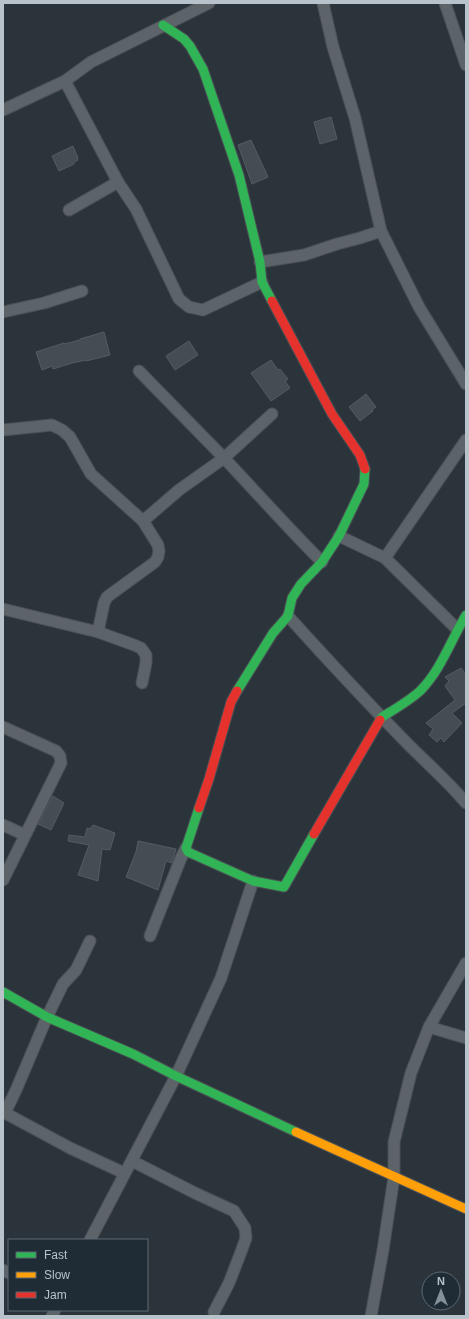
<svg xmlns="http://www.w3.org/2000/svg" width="469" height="1319" font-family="Helvetica,sans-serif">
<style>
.building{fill:#454c52;stroke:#545c63}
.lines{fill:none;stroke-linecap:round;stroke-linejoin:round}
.street-casing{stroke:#4a5055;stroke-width:13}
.fast-casing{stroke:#4a5055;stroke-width:11}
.slow-casing{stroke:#4a5055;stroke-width:11}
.jam-casing{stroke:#4a5055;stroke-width:11}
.street{stroke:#5c6369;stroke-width:11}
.fast{stroke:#30b455;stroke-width:9}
.slow{stroke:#ff9f0a;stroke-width:9}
.jam{stroke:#e5322d;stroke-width:9}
</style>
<rect width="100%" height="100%" fill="#2c343b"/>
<!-- building -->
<g class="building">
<polygon points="331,117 337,139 320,144 314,122"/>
<polygon points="251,140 268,177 252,184 238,145"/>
<polygon points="73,146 78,158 77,159 78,160 74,162 74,164 59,171 52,156"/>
<polygon points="104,332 110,355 86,361 86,360 72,363 53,369 52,366 42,370 36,352 64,343 64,344 80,340 80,339"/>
<polygon points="189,341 198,355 175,370 166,356"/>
<polygon points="271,360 278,370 280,369 288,379 285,381 290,388 271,401 251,373"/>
<polygon points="366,394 376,407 372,410 373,411 360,421 349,407"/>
<polygon points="461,668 466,675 466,703 452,713 462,723 444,742 441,738 437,742 429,735 433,729 426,723 455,700 445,686 449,681 445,677"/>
<polygon points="53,796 64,803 51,830 38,824"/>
<polygon points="93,825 115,833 110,850 102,849 98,881 78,875 89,845 68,841 69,835 85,837 87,828 90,829"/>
<polygon points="138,841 176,849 172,863 166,861 158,890 126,877 136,852"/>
</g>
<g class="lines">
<!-- street casing -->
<g class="street-casing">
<g id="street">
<polyline points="323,3 333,47 355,118 381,231 419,307 466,384"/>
<polyline points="445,3 466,65"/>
<polyline points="65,81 118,182 136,209 179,299 189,307 203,310 262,282"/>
<polyline points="3,110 65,81 91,62 209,3"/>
<polyline points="69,210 118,182"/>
<polyline points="260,262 304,255 337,244 360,238 381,231"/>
<polyline points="3,312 44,303 82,291"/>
<path d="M139 371C167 400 196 429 224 458 257 493 288 528 322 562"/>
<polyline points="3,430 52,425 62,430 70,437 91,474 143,521 158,545 159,551 158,557 155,562 107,597 104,603 98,632"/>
<polyline points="143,521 179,490 224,458 272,414"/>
<polyline points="339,536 385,558 457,629"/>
<polyline points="385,558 466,440"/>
<polyline points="3,609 98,632 134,645 141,648 146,655 146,663 142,683"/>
<path d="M288 616C325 657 363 698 402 738 423 760 446 779 466 803"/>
<polyline points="3,727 56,751 60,756 61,763 3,880"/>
<polyline points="3,825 25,835"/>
<polyline points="150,936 181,858 186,848"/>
<polyline points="429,1027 466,1038"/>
<polyline points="3,1113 5,1113 70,1148 124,1173"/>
<polyline points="5,1113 16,1090 47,1017 63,984 76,970 90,941"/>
<polyline points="132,1161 195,1193 234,1211 245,1228 246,1238 241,1252 229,1283 214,1312"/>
<polyline points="90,1240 176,1076 221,978 253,881"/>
<polyline points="3,1270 9,1273"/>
<polyline points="52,1316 55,1310"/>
<polyline points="371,1316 383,1250 394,1177 394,1142 411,1073 429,1027 466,963"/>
</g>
</g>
<!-- fast casing -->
<g class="fast-casing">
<g id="fast">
<polyline points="163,25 184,39 190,46 203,69 239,175 260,262 262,282 272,301"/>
<polyline points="237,691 273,633 288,616 292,598 301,584 322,562 339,536 364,484 365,469"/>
<path d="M380 720 382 717C395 709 409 701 420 691 441 670 451 640 466 615"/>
<polyline points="199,808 186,848 188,852 253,881 284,887 314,834"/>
<polyline points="3,992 47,1017 133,1054 176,1076 296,1132"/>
</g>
</g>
<!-- slow casing -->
<g class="slow-casing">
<polyline id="slow" points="296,1132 466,1209"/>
</g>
<!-- jam casing -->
<g class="jam-casing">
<g id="jam">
<polyline points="272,301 332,414 360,455 365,469"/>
<polyline points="199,808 209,779 231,702 237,691"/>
<polyline points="314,834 380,720"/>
</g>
</g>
<!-- street -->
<use href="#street" class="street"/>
<!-- fast -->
<use href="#fast" class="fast"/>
<!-- slow -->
<use href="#slow" class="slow"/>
<!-- jam -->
<use href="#jam" class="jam"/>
</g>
<!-- border -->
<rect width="469" height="1319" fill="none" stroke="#b7c2cb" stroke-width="8"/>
<!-- legend -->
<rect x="8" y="1239" width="140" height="72" fill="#1f2c36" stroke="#5c6872"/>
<rect x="16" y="1252" width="20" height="6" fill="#30b455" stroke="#5c6872"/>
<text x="44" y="1259" font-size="12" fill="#b7c2cb">Fast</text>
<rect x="16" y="1272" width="20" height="6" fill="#ff9f0a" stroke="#5c6872"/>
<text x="44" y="1279" font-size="12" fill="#b7c2cb">Slow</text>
<rect x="16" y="1292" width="20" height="6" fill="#e5322d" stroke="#5c6872"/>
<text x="44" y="1299" font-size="12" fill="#b7c2cb">Jam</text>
<!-- north arrow -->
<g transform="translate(441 1291)"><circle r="19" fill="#1f2c36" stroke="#5c6872"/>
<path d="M0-3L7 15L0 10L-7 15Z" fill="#869099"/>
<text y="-6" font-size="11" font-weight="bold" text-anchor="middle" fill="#b7c2cb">N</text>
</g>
</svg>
